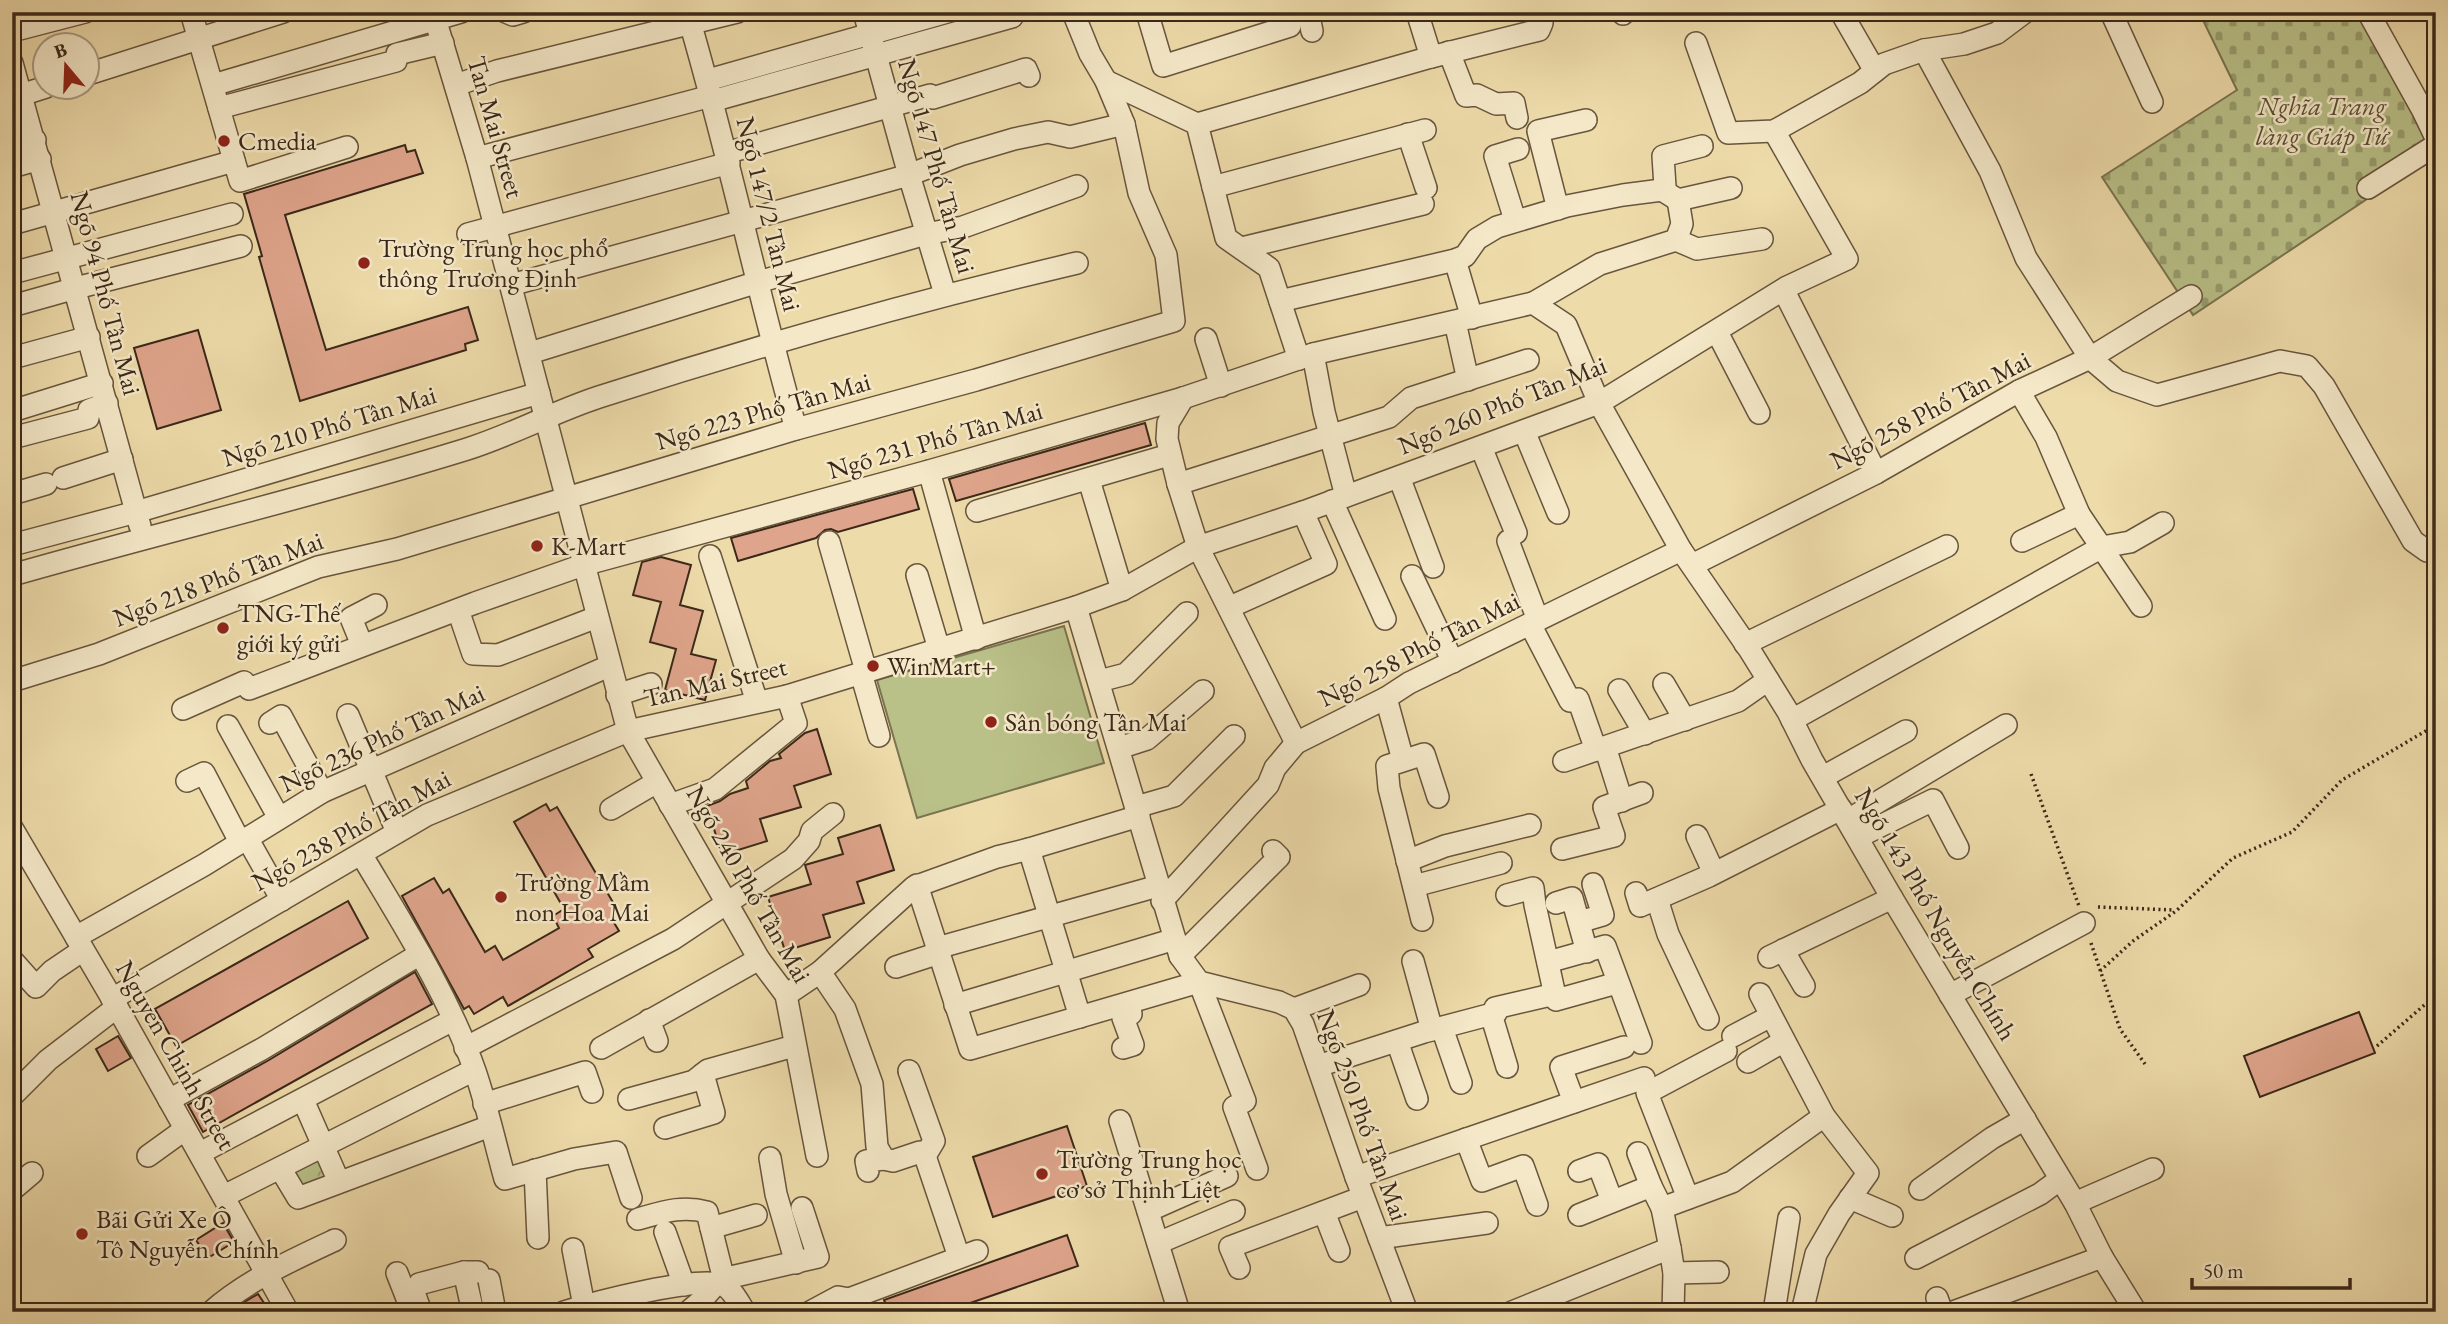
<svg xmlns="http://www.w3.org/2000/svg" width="2448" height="1324" font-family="'EB Garamond',serif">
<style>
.cemetery{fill:url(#cemetery-stones);stroke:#7a7450;stroke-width:2}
.park{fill:url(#park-crowns);stroke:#7a7450;stroke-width:2}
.pitch{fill:#b9c088;stroke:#7a7450;stroke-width:2}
.building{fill:#dfa58c;stroke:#3b2819;stroke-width:2}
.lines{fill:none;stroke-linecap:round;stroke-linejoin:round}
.minor-casing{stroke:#68553d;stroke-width:24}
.path{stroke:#3b2819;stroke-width:3.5;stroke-dasharray:2 3.5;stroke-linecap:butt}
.minor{stroke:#f4e8c8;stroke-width:21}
.poi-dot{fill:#8f2418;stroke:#f4e8c8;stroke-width:2.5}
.labels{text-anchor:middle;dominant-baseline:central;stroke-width:5;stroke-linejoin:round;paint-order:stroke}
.park-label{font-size:26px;font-style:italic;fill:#5a4e35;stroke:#f4e8c8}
.street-label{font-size:26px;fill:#3b2819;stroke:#f4e8c8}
.poi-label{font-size:26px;fill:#3b2819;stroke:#f4e8c8;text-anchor:start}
</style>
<defs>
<pattern id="cemetery-stones" width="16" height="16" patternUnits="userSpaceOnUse" patternTransform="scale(1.75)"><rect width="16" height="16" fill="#b9c088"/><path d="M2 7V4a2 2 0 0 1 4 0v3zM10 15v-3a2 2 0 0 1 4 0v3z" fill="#989c6e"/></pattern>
<pattern id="park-crowns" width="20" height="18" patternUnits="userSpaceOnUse" patternTransform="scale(1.75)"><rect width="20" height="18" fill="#b9c088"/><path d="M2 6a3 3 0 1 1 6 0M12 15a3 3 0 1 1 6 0" fill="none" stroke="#989c6e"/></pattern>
</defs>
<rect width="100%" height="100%" fill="#eedbaa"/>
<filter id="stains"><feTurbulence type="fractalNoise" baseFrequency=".00286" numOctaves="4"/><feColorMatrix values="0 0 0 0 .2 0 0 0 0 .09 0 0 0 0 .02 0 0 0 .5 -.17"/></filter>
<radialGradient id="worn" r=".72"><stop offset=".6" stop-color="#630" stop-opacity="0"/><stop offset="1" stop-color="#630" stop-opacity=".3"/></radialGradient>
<!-- cemetery -->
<polygon class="cemetery" points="2199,12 2365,12 2436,153 2193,315 2102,177 2237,90"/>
<!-- park -->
<polygon class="park" points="320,1151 334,1181 301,1193 288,1168"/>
<!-- pitch -->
<polygon class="pitch" points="1064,626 1104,763 917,818 877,680"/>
<!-- building -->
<g class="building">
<polygon points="405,145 407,152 415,150 423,173 285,215 326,350 468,307 478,340 465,344 466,350 300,401 259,257 262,256 244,194"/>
<polygon points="198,330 221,410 157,429 134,348"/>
<polygon points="1145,423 1151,445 956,501 949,479"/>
<polygon points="913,489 919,509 838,532 831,529 825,530 816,538 738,561 731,538"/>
<polygon points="661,557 691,565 680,605 703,611 691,654 716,660 705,700 665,690 676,649 650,642 661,602 633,595 642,562"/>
<polygon points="817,729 831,774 794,786 801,807 760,819 767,841 722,855 707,806 720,801 730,794 748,788 746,781 770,761 781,758 779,754 805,733"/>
<polygon points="546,804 550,811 557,807 621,916 613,921 619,931 588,949 593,957 508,1006 503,997 474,1014 469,1006 464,1009 402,896 434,878 443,893 449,889 485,952 495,946 503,960 559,928 553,916 564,909 514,822"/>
<polygon points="880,825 894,870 857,882 864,903 823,915 830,937 785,951 768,897 811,884 805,865 843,854 838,838"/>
<polygon points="348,901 368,938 176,1046 155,1009"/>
<polygon points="415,972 432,1004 203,1132 188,1105 269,1060"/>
<polygon points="2359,1012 2375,1053 2260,1097 2244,1056"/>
<polygon points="118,1036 131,1058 108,1071 96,1049"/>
<polygon points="1067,1126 1087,1186 993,1217 973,1157"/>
<polygon points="223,1223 234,1242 208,1258 196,1240"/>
<polygon points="1067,1235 1078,1266 944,1312 889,1312 884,1300"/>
<polygon points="258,1294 270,1312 232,1312 246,1301"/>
</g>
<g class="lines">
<!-- minor casing -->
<g class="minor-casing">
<g id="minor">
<polyline points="191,12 240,181 347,147"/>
<polyline points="433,12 477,158 628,731 759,959 786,995 817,1156"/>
<polyline points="506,12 513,15 523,12"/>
<path d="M687 12C728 150 757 291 796 429"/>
<polyline points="864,12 909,175 945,294"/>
<polyline points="1147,12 1163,66 1290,26"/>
<polyline points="1308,12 1312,31"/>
<polyline points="1417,12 1431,57"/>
<polyline points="1623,12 1623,14"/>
<polyline points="1841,12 1875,71"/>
<polyline points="2111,12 2152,102"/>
<polyline points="2368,12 2423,111 2436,138"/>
<polyline points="12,31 85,12"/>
<polyline points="1696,43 1728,133 1774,131 1860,83 1884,64 1924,50 1964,44 1997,33 2025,12"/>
<polyline points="1924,50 1990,171 2026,258 2090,358 2117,381 2157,395 2280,361 2307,366 2324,386 2413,541 2427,551 2436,549"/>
<polyline points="1449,52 1466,96 1477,95 1496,104 1514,103 1517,118"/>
<polyline points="12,63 140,526"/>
<polyline points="88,74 283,12"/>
<polyline points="708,80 948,12"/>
<polyline points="1106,81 1197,124 1226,238 1269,268 1299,359"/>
<polyline points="213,85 461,12"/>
<polyline points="456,85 497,71 737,12"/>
<polyline points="21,95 46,87"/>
<polyline points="712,101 1012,17"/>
<polyline points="219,108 396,61 397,54 443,43"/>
<polyline points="1197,124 1431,57 1539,30 1542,23 1538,12"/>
<polyline points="1408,134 1426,188"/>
<polyline points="12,146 35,140"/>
<polyline points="726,153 930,95 933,98 1026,69 1029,76"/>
<polyline points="477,158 711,96"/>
<polyline points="12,167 40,159"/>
<polyline points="1213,187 1425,130"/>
<polyline points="2368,188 2436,145"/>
<polyline points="1662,190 1665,187 1663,156 1702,146"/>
<polyline points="1558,209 1538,131 1586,120"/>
<polyline points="1515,220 1495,156 1518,149"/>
<polyline points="12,224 234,161"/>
<polyline points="468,234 729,163"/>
<polyline points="1676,240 1697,249 1762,239"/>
<polyline points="1242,248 1423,204"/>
<polyline points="1455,260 1472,318"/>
<polyline points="12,273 232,214"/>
<polyline points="511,285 909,175 960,155 1014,139 1048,132 1070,137 1124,124"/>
<polyline points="1784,291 1876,473"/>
<polyline points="1280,301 1455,260 1465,256 1477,239 1497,227 1567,206 1623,195 1662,190 1678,200 1731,188"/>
<polyline points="1533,303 1600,264 1676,240 1682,224 1678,200"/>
<polyline points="12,306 76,288 241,246"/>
<polyline points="1455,322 1468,380"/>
<polyline points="1717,332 1759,413"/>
<polyline points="1206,339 1221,386"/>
<polyline points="530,353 758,282 926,234 963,227 1077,186"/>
<polyline points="1313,354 1324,412 1346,496"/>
<polyline points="12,358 89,337"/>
<polyline points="2019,391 2046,437 2079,514 2141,606"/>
<polyline points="1183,398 1168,423 1167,439 1178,484 1198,547 1296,743"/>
<polyline points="12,411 102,383"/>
<polyline points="1524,431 1558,513"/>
<polyline points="12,438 88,418 89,410 107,403"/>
<polyline points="1481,447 1516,533"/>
<polyline points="929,471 976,639"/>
<polyline points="1399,477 1433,567"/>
<polyline points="63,478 122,459"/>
<polyline points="1089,480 1122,590"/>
<polyline points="1178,484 1389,417 1411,398 1528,360"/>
<polyline points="12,494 46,484"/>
<polyline points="1332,501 1385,619"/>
<polyline points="977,511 1169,455"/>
<polyline points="1508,541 1538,620"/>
<polyline points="2022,541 2079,514"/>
<polyline points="829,542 866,671"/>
<polyline points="12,545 136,512 539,393"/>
<polyline points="710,556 757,702"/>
<polyline points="1692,565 1876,473 2019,391 2090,358 2191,296"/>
<path d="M12 575C162 532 315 496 464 450 510 436 553 412 599 397 757 346 916 301 1077 263"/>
<polyline points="917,575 939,649"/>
<polyline points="1412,576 1453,662"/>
<polyline points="1076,607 1180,956 1199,982 1279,1002 1294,1009 1303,1024 1356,1177 1407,1312"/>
<polyline points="1230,607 1326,564 1303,512"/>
<polyline points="458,610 473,654 498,655 597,617"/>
<polyline points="1530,624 1570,701 1578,699 1596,750"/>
<polyline points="1745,644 1947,546"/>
<polyline points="362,645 351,618 376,605"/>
<polyline points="861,673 879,736"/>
<polyline points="12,681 99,654 318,567 397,549 796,429 976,380 1174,321 1166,255 1139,193 1124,124 1106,81 1090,54 1073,12"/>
<polyline points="1099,681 1126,674 1187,613"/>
<polyline points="1664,684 1685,720"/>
<polyline points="1619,690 1645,734"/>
<polyline points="617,695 651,684"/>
<polyline points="1386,698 1403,760"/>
<polyline points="183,709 244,682 249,689 475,603 583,565 929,471 1183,398 1313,354 1533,303 1566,325 1599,403 1681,550 1749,649 1788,712 1812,760 1892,898 2075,1203 2102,1257 2136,1312"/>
<polyline points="348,715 397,832"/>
<polyline points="1792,720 2102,547 2130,542 2163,523"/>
<polyline points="270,723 281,716 322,792"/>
<polyline points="228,726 279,818"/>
<polyline points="1605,747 1622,801"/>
<polyline points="1119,748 1147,739 1203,691"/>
<polyline points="1564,761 1738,701 1768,680"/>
<polyline points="1823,777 1906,731"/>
<polyline points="187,781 204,773 240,842"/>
<polyline points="670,805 715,789 796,723 787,696"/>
<polyline points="1136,807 1174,796 1234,736"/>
<polyline points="611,809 657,782"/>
<polyline points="1848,820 2006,725"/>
<polyline points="12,828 117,1007 288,1312"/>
<polyline points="1697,836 1714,873"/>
<polyline points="1858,837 1933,800 1958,848"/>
<polyline points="247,838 282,900"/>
<polyline points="1029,849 1080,1017"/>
<polyline points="1562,849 1614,836 1604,807 1642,793"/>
<path d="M361 854C402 923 448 994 475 1071 487 1106 495 1143 505 1179L574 1159 616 1152 631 1198"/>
<polyline points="1407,861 1445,846 1530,825"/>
<polyline points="917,885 970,1049 1199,982 1245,1101 1234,1107 1257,1169"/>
<polyline points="1414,886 1501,863"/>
<polyline points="1636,893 1640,906 1709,876 1841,809"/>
<polyline points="1507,895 1533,888 1535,905 1556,1000 1617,983"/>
<polyline points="1657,899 1668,934 1708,1019"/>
<polyline points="1162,901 1268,785 1275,768 1296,743 1386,698 1409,683 1681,550"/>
<polyline points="1556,903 1572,898 1587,952"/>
<polyline points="1422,920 1389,788 1387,766 1424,754 1438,797"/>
<polyline points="1579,922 1603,915 1593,884"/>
<polyline points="76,937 204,865 322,792 609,666"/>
<polyline points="937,948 1158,886"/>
<polyline points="1783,950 1804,986"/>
<polyline points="1180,956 1279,857 1273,851"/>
<polyline points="1769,957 1892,898"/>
<polyline points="12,960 36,987 52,971 83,950"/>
<polyline points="1413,961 1432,1030"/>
<polyline points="1548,962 1605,946 1641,1043"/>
<polyline points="896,967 939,953"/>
<polyline points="820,972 845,1009 872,1084 877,1147 884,1159 893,1161 920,1152 925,1156 959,1257"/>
<polyline points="1760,994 1824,1116 1868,1173 1839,1214 1816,1254 1802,1312"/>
<polyline points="786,995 820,972 914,887 997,857 1029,849 1139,816"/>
<polyline points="1950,995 2084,923"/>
<polyline points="112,999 427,815 628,731 787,696 1076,607 1122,590 1198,547 1303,512 1599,403 1787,287 1847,259 1774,131"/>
<polyline points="955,1005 1175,939"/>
<polyline points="1294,1009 1359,985"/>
<polyline points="1491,1014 1507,1067"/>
<polyline points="649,1020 657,1041"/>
<polyline points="1442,1028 1461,1083"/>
<polyline points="1733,1036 1771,1016"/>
<polyline points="1397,1041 1417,1099"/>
<polyline points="465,1048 673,939 793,859 809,841 812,831 833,814"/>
<polyline points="601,1048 759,959"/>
<polyline points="1123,1048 1133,1045 1123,1018 1131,1014 1129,1003"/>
<polyline points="1748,1062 1784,1041"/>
<polyline points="1318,1066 1424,1032 1496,1013 1495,1008 1555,994"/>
<polyline points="909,1071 934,1141 925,1156"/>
<polyline points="12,1096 48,1060 117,1007"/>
<polyline points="629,1099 694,1081 708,1070 794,1046"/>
<polyline points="169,1100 262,1049 420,954"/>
<polyline points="303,1100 339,1182"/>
<polyline points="1574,1102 1561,1067 1624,1047"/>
<polyline points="484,1104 585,1072 592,1092"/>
<polyline points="1120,1121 1179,1312"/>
<polyline points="665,1128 714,1113 703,1074"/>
<polyline points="1466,1139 1482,1181 1523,1166 1537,1205"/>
<polyline points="200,1153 453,1020"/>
<polyline points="1638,1153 1651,1186"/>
<polyline points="148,1156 184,1130"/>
<polyline points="770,1158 776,1194 796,1263"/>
<polyline points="280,1168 298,1198 490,1126"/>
<polyline points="535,1170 538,1238"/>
<polyline points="868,1171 866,1161 884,1159"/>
<polyline points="1579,1171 1598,1164 1612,1201"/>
<polyline points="1356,1177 1644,1078"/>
<polyline points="1920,1189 1992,1138 2025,1119"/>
<polyline points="12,1190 32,1173"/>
<polyline points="224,1196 474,1070"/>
<polyline points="1688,1198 1647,1093 1726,1051"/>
<polyline points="1850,1198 1892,1216"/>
<polyline points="2075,1203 2153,1169"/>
<polyline points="1148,1211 1227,1176"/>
<polyline points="1324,1212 1339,1251"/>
<polyline points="1579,1215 1651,1186 1662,1208"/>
<path d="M638 1219C663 1212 682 1205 707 1212L723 1276 701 1301 688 1312"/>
<polyline points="711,1228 756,1215"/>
<polyline points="665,1232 684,1285"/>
<polyline points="1379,1238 1487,1223"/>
<polyline points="1158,1243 1234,1211"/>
<polyline points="1670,1248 1662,1208 1732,1182 1824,1116"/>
<polyline points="573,1249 584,1306"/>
<polyline points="1916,1258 2040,1194 2059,1180"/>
<polyline points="1239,1268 1230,1247 1363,1197"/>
<polyline points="464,1272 473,1312"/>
<polyline points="397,1273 408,1301 416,1298 421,1312"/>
<polyline points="1674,1273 1718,1272"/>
<polyline points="489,1280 495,1312"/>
<polyline points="718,1283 731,1277 818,1257 802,1208"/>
<polyline points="419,1284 464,1272 478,1272"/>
<polyline points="1937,1298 1942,1312"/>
<path d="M211 1312C246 1281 292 1260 335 1240"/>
<path d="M564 1312C590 1304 704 1273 725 1286 733 1291 739 1303 745 1312"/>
<polyline points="810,1312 838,1297 849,1299"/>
<polyline points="843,1312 843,1304 849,1299 977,1251"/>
<polyline points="1512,1312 1670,1248 1674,1273 1673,1312"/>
<polyline points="1774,1312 1789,1218"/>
<polyline points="1953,1312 2102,1257"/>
</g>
</g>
<!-- path -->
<g class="path">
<polyline points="2031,774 2079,906"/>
<polyline points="2098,907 2174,910"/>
<polyline points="2091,943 2120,1029 2145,1064"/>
<polyline points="2100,971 2133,941 2176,911 2233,858 2292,832 2342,780 2436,725"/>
<polyline points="2377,1046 2429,1001 2436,998"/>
<polyline points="2424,1312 2436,1306"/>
</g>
<!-- minor -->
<use href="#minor" class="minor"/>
</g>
<!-- markers -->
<g class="poi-dot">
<circle cx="224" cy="141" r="7"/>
<circle cx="364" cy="263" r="7"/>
<circle cx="537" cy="546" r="7"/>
<circle cx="223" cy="628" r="7"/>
<circle cx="873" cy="666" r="7"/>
<circle cx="991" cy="722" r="7"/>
<circle cx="501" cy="897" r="7"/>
<circle cx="1042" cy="1174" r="7"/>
<circle cx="82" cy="1234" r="7"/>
</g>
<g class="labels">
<!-- park labels -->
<g class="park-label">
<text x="2322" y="106">Nghĩa Trang<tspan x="2322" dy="30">làng Giáp Tứ</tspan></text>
</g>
<!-- street labels -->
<g class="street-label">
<text transform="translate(496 127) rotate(74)">Tan Mai Street</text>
<text transform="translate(937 166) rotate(74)">Ngõ 147 Phố Tân Mai</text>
<text transform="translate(769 214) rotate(76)">Ngõ 147/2 Tân Mai</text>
<text transform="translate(106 293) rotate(75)">Ngõ 94 Phố Tân Mai</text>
<text transform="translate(1502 405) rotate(-22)">Ngõ 260 Phố Tân Mai</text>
<text transform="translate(1930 410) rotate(-28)">Ngõ 258 Phố Tân Mai</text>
<text transform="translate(763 411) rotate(-16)">Ngõ 223 Phố Tân Mai</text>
<text transform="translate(329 426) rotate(-17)">Ngõ 210 Phố Tân Mai</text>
<text transform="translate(935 440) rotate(-16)">Ngõ 231 Phố Tân Mai</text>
<text transform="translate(218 579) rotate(-21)">Ngõ 218 Phố Tân Mai</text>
<text transform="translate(1419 649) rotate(-27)">Ngõ 258 Phố Tân Mai</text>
<text transform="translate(715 682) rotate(-13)">Tan Mai Street</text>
<text transform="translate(382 738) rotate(-25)">Ngõ 236 Phố Tân Mai</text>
<text transform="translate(351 830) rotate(-29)">Ngõ 238 Phố Tân Mai</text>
<text transform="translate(749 884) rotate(60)">Ngõ 240 Phố Tân Mai</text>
<text transform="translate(1936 914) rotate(59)">Ngõ 143 Phố Nguyễn Chính</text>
<text transform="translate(176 1055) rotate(60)">Nguyen Chinh Street</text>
<text transform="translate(1363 1115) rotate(70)">Ngõ 250 Phố Tân Mai</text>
</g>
<!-- poi labels -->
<g class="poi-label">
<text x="238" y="141">Cmedia</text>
<text x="378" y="248">Trường Trung học phổ<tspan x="378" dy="30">thông Trương Định</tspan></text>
<text x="551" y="546">K-Mart</text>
<text x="237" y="613">TNG-Thế<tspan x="237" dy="30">giới ký gửi</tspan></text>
<text x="887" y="666">WinMart+</text>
<text x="1005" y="722">Sân bóng Tân Mai</text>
<text x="515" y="882">Trường Mầm<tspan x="515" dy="30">non Hoa Mai</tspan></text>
<text x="1056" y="1159">Trường Trung học<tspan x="1056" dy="30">cơ sở Thịnh Liệt</tspan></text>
<text x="96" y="1219">Bãi Gửi Xe Ô<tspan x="96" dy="30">Tô Nguyễn Chính</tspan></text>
</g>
</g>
<!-- margin -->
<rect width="2448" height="1324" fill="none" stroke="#eedbaa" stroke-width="42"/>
<rect x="14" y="14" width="2420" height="1296" fill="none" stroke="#3b2819" stroke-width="3.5"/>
<rect x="21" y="21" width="2406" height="1282" fill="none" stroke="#3b2819" stroke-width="2"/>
<!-- north arrow -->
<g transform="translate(66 66) rotate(341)"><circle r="33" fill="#f4e8c8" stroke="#aa9b82" stroke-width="2"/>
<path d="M0-5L12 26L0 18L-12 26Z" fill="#8f2418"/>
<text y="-10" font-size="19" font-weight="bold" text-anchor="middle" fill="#3b2819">B</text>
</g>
<!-- scale -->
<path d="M2192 1278v10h158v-10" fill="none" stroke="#3b2819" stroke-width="3.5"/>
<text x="2203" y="1278" font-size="21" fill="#3b2819" stroke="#f4e8c8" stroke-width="5" paint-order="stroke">50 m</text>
<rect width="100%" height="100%" filter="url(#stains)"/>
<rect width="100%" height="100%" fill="url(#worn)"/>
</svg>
